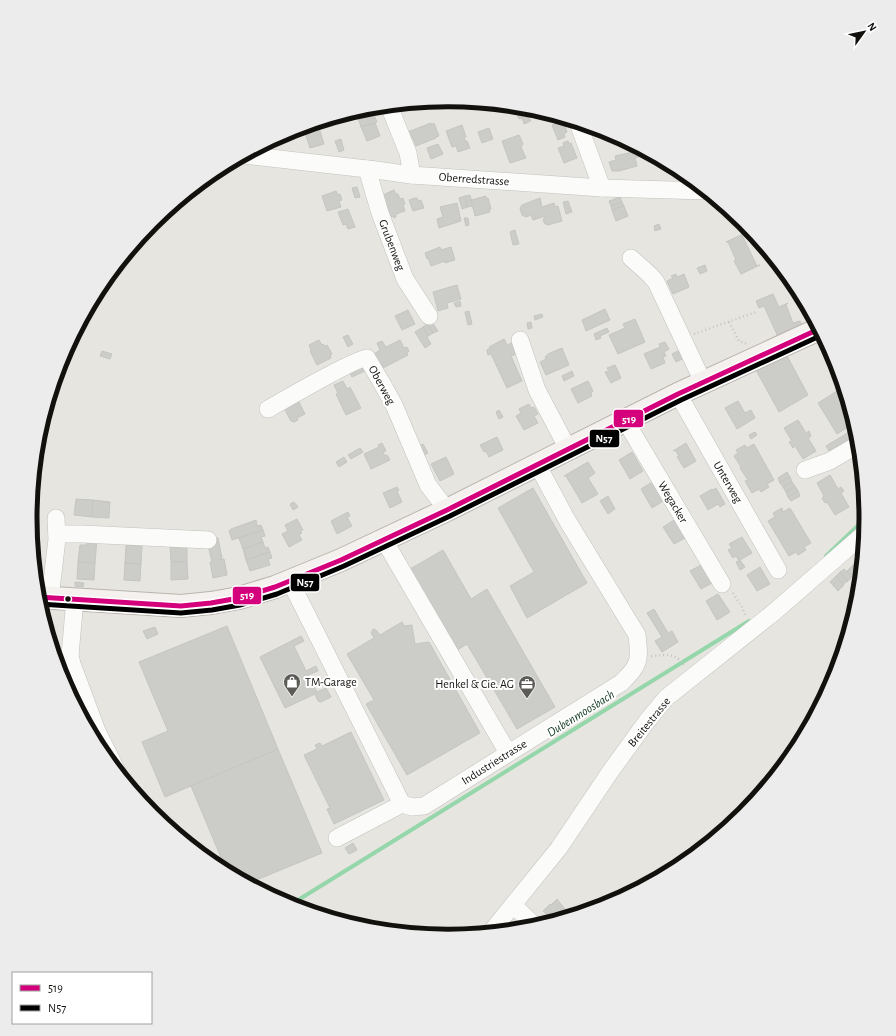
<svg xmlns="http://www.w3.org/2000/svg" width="896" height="1036" font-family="'Alegreya Sans',sans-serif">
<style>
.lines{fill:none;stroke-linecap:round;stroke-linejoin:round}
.stream{stroke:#95d6aa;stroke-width:4}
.building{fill:#ccccc8;stroke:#c5c5c2}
.minor-casing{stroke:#c2c1bd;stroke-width:18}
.major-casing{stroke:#bab4ad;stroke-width:24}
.path{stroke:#c6c5c4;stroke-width:2.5;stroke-dasharray:1 3;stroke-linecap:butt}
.minor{stroke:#fbfbfa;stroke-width:17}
.major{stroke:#f4f1ee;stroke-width:22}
.bus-1-casing{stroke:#fff;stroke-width:8}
.bus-2-casing{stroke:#fff;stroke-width:8}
.bus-1{stroke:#d5007c;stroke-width:5}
.bus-2{stroke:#000;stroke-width:5}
.bus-dot{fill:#13110e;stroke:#fff;stroke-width:1.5}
.labels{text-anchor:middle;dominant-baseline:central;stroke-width:4;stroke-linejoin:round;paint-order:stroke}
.street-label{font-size:12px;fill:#13110e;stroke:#fff}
.poi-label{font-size:12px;fill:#13110e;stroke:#fff;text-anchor:start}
.water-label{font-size:13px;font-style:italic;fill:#1c432a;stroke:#fff}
.rim{fill:none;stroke:#13110e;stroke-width:5}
.line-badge{stroke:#fff;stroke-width:1.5}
.badge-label{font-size:11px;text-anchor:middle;font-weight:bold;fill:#fff}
</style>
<rect width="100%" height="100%" fill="#e6e5e0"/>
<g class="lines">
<!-- stream -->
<g class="stream">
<polyline points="826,556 866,518"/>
<polyline points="290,905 749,621"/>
</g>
</g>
<!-- building -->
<g class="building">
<polygon points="438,101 439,104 432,106 430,102"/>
<polygon points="367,108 371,108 377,122 361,127 356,111"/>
<polygon points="524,108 531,121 524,124 522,118 519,119 515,110"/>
<polygon points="563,121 567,132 564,134 565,137 558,140 552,125"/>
<polygon points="375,123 380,136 367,141 361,127"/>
<polygon points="431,123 431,125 434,123 439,136 436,137 436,138 416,146 413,138 408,140 405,133"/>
<polygon points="462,125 466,137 464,138 465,141 467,141 470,148 458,152 456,146 452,147 446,131"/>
<polygon points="319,128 324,144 310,148 305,133"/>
<polygon points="489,128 493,139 482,143 478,132"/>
<polygon points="297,129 299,137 290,140 288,132"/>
<polygon points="602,130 608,132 614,135 604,137"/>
<polygon points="288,132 290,140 285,142 283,135"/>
<polygon points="519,135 523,144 521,147 526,158 510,163 502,141"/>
<polygon points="341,139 344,150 339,152 335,141"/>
<polygon points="568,141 569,144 571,143 577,158 564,163 558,148 564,146 563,143"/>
<polygon points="438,144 443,154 431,159 427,148"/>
<polygon points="635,146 639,149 641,156 635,158 637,166 619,171 612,171 609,162 616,160 615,156 633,152 632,147"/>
<polygon points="662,161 675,168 664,171"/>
<polygon points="357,187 360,197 355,198 352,188"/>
<polygon points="394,190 396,194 398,194 400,199 403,198 405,204 403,205 405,211 396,214 396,217 394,218 392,216 390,217 383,200 385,199 383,195"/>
<polygon points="336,191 338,195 340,194 342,200 339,201 341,207 327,211 322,196"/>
<polygon points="470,195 473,206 467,207 465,196"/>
<polygon points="465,196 467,207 462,209 459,198"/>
<polygon points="486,196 486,199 488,198 491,209 489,209 490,212 475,216 471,200"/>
<polygon points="620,197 622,202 611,206 609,201"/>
<polygon points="415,198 417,198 418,201 421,200 424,208 413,211 409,200"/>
<polygon points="540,198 542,207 554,203 555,207 558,206 562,221 548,225 545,224 543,220 545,216 533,220 531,215 526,217 522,215 520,208 522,205"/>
<polygon points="568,201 572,212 566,214 563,202"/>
<polygon points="622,202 624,206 612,210 611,206"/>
<polygon points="457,203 461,221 439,228 437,219 443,217 440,207"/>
<polygon points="624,206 628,216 616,221 612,210"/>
<polygon points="348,209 355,227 348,229 346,224 343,225 338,212"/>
<polygon points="464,218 468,218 469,225 466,226"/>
<polygon points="659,224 661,229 655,231 654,226"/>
<polygon points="515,230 519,244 513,245 510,232"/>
<polygon points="745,233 742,235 757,266 760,265 741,274 734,261 736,260 728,242 726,242"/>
<polygon points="440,247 441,250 451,247 455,260 445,263 445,261 431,266 428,258 427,259 425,253"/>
<polygon points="705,265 707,271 700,274 697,268"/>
<polygon points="676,274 677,277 684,274 689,287 673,294 667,281 673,278 671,276"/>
<polygon points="457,285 461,299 447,303 448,308 438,311 433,292"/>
<polygon points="773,294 779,307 788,303 786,305 793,323 800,321 803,328 779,339 764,306 759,308 756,301"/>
<polygon points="460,301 461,306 456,307 454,303"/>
<polygon points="605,309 610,320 586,331 582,320"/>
<polygon points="408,310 415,324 402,330 395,316"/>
<polygon points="469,311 472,324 468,325 465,312"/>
<polygon points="542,314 543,317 535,320 534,316"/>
<polygon points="635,319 645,342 618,354 609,335 625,328 623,324"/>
<polygon points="432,322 438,331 433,333 428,324"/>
<polygon points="531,322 532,328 528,329 527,323"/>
<polygon points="428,324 433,333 428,336 423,327"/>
<polygon points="423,327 428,336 427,337 431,344 425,348 415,332"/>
<polygon points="607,328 609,332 600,336 601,338 596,340 594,334"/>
<polygon points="348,335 353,344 348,347 343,337"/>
<polygon points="504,339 507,345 514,342 519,353 511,356 522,381 507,388 491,354 488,355 487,350 490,348 489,347"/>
<polygon points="319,340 322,345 323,344 325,346 327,345 332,354 330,356 331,358 317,365 310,351 311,350 309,345"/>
<polygon points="400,340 404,348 407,347 409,351 407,353 408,355 381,369 374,354 380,350 377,343 382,341 386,347"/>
<polygon points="665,342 669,349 664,352 666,356 663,357 665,363 651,369 644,354 660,347 659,344"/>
<polygon points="562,348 569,365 546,375 540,362 546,359 545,357 548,354"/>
<polygon points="680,350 684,358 676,362 672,354"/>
<polygon points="102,351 112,354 110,359 100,356"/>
<polygon points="786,354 808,395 779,412 756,370"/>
<polygon points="362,363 365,371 352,377 348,370"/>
<polygon points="615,365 621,378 611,383 605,372 609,371 607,368"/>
<polygon points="572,371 574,376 564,381 562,376"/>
<polygon points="343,381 347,389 350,387 361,408 346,415 336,394 338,393 334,385"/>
<polygon points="588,381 593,391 591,393 592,396 578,403 571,389"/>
<polygon points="837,391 852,418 854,423 837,434 818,403"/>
<polygon points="298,400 305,414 297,418 298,420 294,422 291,421 284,408"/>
<polygon points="738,401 745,413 751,410 755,418 737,429 725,408"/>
<polygon points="529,404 531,408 534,407 538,414 534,416 538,423 524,430 516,416 521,413 519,409"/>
<polygon points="499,410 503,417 499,419 496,412"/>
<polygon points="798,420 806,433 809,431 811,436 808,438 816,451 803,459 795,446 793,448 789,442 792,441 784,428"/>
<polygon points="854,429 858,438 831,454 826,446"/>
<polygon points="755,432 757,435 751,439 749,435"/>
<polygon points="497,437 503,450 489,457 486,451 484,452 480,445"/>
<polygon points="382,443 386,451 383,452 385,456 387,455 390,460 371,469 364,454 379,447 378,445"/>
<polygon points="686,443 696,461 684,468 677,457 679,456 675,450 673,451"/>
<polygon points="423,444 428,453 420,457 416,448"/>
<polygon points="754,444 774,480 767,484 769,487 761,492 759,489 752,493 745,481 748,480 740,468 741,467 734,456 738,453 736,450 745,445 747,448"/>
<polygon points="360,448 363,452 351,459 348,455"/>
<polygon points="632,452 643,471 630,479 619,460"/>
<polygon points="344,457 347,462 339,467 336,462"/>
<polygon points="446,457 454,474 440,481 431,464"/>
<polygon points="588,462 595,473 588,478 598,494 582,503 566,476 564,476"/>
<polygon points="787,472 790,477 780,483 778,478"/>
<polygon points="830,475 838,489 841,487 844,491 841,493 849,507 835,515 827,502 825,503 822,498 824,496 817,483"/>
<polygon points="790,477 792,482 783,487 780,483"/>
<polygon points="654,481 665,500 652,508 641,489"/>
<polygon points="792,482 795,486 786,492 783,487"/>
<polygon points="795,486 798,491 788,497 786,492"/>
<polygon points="397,487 399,490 397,491 402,502 390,508 383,493"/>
<polygon points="533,488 587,583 527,618 510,586 534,572 498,508"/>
<polygon points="716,488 725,504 720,507 718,504 708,510 700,496 712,489 713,490"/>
<polygon points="798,491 800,496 791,501 788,497"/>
<polygon points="608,496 615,509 608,514 600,501"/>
<polygon points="76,499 93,500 92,517 74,515"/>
<polygon points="93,500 110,502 109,518 92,517"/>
<polygon points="294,502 298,507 293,510 290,504"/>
<polygon points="782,508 783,512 790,508 811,543 804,547 806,550 798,555 796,552 789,556 768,521 775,517 773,513"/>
<polygon points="348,512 350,516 347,517 352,526 337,534 331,521"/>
<polygon points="297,519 303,530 300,531 302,533 299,535 302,540 289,547 282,534 288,531 285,525"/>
<polygon points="676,519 687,537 674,544 663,527"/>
<polygon points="256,520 257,526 261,525 263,530 232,540 229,531 231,529"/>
<polygon points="263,530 265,536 261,537 263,542 243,549 239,538"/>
<polygon points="742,537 752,553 740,560 745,567 740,570 736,562 739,561 736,556 733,558 728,550 732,548 729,544"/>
<polygon points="87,538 97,538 95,563 78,562 80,545 87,545"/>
<polygon points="218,538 222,558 219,559 219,560 224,559 227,575 213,578 210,562 212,562 207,541"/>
<polygon points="263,542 265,548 268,547 270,552 246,560 243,549"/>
<polygon points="187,544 187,562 171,562 170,545"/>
<polygon points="126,545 142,546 141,564 125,563"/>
<polygon points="443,550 471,599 487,589 555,707 517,729 467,644 457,650 410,569"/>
<polygon points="270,552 272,558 268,559 270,565 250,571 246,560"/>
<polygon points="862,557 861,571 855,577 853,575 852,577 847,571"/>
<polygon points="78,562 95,563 94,580 77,579"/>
<polygon points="171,562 187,562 188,579 171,580"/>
<polygon points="125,563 141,564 140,581 124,580"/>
<polygon points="703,564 714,582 701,589 690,571"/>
<polygon points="760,567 770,584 757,591 747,575"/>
<polygon points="844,569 852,577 848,581 840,572"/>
<polygon points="840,572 848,581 843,584 836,576"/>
<polygon points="836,576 844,585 838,591 830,582"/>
<polygon points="75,582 84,583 83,587 75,586"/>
<polygon points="718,594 730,612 717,620 706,601"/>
<polygon points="654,609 668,633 672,631 678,642 662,652 655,641 662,637 647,613"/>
<polygon points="402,622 404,626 412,625 415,644 429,642 480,733 407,775 366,704 374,700 347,654 374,638 371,633 373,629 376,630 380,635"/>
<polygon points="227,626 278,749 165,797 142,742 168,731 139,662"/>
<polygon points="155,627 158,634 147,639 143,631"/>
<polygon points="301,636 304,641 294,646 306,671 316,666 318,671 308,675 317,692 326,688 331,697 321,702 318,701 315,694 285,708 260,657"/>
<polygon points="351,732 384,800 334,824 327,809 330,808 304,755 317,749 315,745 320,743 322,746"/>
<polygon points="278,749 322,853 249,883 227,872 191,786"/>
<polygon points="353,843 357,850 349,854 345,848"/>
<polygon points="557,899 570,916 553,921 543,911 550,904 551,905"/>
</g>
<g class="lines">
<!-- minor casing -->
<g class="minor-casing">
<g id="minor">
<polyline points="389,106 408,153 412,175"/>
<polyline points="578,123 602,188"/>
<polyline points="244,155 376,170 411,175 602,188 706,191"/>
<polyline points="367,169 380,213 405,279 429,316"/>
<polyline points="631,258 650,275 656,282 703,382"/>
<polyline points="520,340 537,390 568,449"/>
<polyline points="678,394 778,570"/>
<path d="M268 409C282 401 358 357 367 358L380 380 394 405 428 485 447 510"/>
<polyline points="625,420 722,584"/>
<polyline points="805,470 830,461 859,444"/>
<polyline points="57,535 64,534 82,534 208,540"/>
<polyline points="384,540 508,753"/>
<path d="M290 581 402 804 412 807 424 806 621 683C640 665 640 661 637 635L567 520 537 464"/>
<polyline points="50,598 57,539 56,518"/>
<polyline points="70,655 72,664 97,731 117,771"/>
<polyline points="60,673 70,655 75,599"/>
<polyline points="337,838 402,804"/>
<polyline points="513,905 535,926"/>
<polyline points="491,932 559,848 610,772 647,721 666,698 773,613 865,533"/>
</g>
</g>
<!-- major casing -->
<g class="major-casing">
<polyline id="major" points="38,597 181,606 211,603 239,598 275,587 341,560 447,510 678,394 819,329"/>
</g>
<!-- path -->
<g class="path">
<polyline points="729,322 739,341 747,344"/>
<polyline points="694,334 756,312"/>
<polyline points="733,593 742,607 746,617"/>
<path d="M651 656C667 655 674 652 684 665"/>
</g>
<!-- minor -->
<use href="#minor" class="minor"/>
<!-- major -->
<use href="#major" class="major"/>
<!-- bus-1 casing -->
<g class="bus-1-casing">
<polyline id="bus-1" points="38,597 181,606 211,603 239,598 275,587 341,560 447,510 678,394 819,329"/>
</g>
<!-- bus-2 casing -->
<g class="bus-2-casing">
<polyline id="bus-2" points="39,604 181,613 212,610 240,605 277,594 344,566 450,516 681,400 822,335"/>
</g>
<!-- bus-1 -->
<use href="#bus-1" class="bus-1"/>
<!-- bus-2 -->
<use href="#bus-2" class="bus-2"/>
</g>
<!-- icons -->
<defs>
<g id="shop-pin" transform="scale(0.9)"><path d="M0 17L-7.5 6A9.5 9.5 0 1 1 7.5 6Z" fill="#5d5b58" stroke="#fff"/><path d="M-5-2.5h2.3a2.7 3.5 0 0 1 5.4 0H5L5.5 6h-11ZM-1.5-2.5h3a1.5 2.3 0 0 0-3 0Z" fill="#fff"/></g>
<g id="office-pin" transform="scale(0.9)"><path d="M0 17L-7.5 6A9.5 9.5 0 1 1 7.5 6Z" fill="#5d5b58" stroke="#fff"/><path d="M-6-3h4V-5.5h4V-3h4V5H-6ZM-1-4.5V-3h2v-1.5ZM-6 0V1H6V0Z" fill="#fff"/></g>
</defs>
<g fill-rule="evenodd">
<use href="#shop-pin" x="292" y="682"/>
<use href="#office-pin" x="527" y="684"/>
</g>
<!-- markers -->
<circle class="bus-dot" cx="68" cy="599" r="3.5"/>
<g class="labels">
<!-- street labels -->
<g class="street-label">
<text transform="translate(474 179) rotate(4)">Oberredstrasse</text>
<text transform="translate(392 245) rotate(69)">Grubenweg</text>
<text transform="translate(382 385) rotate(61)">Oberweg</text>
<text transform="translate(728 482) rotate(60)">Unterweg</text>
<text transform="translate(673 502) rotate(59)">Wegacker</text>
<text transform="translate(649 722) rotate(-51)">Breitestrasse</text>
<text transform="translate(494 762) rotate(-32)">Industriestrasse</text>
</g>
<!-- poi labels -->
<g class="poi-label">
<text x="305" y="682">TM-Garage</text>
<text x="514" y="684" text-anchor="end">Henkel &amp; Cie. AG</text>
</g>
<!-- water labels -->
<g class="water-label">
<text transform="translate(581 714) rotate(-32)">Dubenmoosbach</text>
</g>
</g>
<!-- crop -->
<path d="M0 0H896V1036H0ZM37 518a411 411 0 1 1 822 0a411 411 0 1 1-822 0Z" fill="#ececec" fill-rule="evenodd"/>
<path class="rim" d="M37 518a411 411 0 1 1 822 0a411 411 0 1 1-822 0Z"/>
<g class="line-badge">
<rect x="613" y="409" width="31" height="19" rx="4" fill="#d5007c"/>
<rect x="589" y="429" width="31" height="19" rx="4" fill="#000"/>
<rect x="290" y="573" width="30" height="19" rx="4" fill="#000"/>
<rect x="232" y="586" width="30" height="19" rx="4" fill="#d5007c"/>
</g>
<g class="badge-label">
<text x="629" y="423">519</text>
<text x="604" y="442">N57</text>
<text x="305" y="586">N57</text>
<text x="247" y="599">519</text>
</g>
<!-- legend -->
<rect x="12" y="972" width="140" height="52" fill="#ffffff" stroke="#a1a09f"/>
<rect x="20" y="985" width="20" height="6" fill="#d5007c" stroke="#a1a09f"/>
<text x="48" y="992" font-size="12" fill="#13110e">519</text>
<rect x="20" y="1005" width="20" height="6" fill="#000000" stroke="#a1a09f"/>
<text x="48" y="1012" font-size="12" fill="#13110e">N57</text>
<!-- north arrow -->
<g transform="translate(864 32) rotate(57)" stroke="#ffffff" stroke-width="3" paint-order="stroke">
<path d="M0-3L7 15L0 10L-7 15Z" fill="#13110e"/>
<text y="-6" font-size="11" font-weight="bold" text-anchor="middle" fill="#13110e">N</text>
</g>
</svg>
